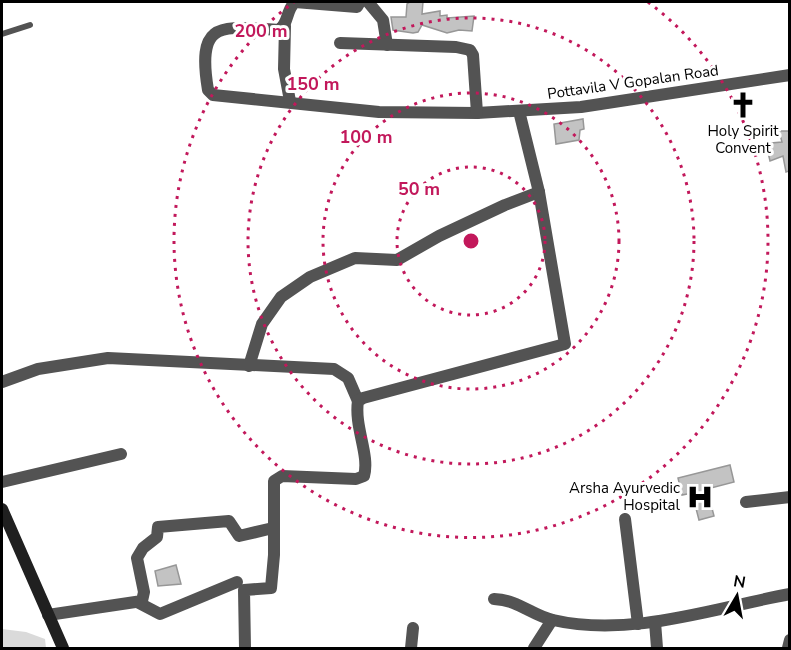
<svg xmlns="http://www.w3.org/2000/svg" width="791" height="650" font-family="'Nunito Sans',sans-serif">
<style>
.green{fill:#dadada}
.building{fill:#c3c3c3;stroke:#979797;stroke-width:1.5}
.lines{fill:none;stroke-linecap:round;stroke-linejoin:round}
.lane{stroke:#535353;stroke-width:6}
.street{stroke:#535353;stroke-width:12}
.secondary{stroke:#202020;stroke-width:12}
.ring{fill:none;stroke:#c2185b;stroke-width:3;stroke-dasharray:3 6}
.labels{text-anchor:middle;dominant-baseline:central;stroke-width:6;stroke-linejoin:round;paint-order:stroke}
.street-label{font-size:15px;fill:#000;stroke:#fff}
.poi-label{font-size:15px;fill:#000;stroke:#fff}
.centre{fill:#c2185b;stroke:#fff;stroke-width:3}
.ring-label{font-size:18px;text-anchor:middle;font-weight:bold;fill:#c2185b;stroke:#fff;stroke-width:6;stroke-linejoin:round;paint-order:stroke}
</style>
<rect width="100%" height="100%" fill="#fff"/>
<!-- green -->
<polygon class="green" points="2,629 26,632 45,639 46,648 2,648"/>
<!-- building -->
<g class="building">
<polygon points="410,2 423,2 422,14 440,11 440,16 447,15 447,18 474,16 472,31 459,30 447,33 422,25 418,32 413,33 393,30 391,17 406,17 407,4"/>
<polygon points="583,119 584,129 580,130 579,140 556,144 554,124"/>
<polygon points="779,131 789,131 789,171 786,172 783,156 770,161 767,148 771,147 771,143 782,142"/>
<polygon points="730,465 734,482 707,489 714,516 699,520 692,493 682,495 678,478"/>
<polygon points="176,565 181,584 158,586 155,571"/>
</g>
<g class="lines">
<!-- lane -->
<polyline class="lane" points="2,34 30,25"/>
<!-- street -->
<g class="street">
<path d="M360 2 357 7 295 2C286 10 289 23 279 30 222 27 196 18 208 90L213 95 379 112 477 113 581 107 790 75"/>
<polyline points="368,2 383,20 387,45"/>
<polyline points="285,26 284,69 290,101"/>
<polyline points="340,43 456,47 470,50 473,55 477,113"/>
<polyline points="249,366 262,324 281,297 310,277 355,258 397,260 439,236 505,205 539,192"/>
<polyline points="2,382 38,369 108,358 334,369 348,378 358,401"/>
<polyline points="2,482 121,454"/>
<polyline points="746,502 790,497"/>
<polyline points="625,519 638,624"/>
<path d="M494 599C519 600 531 615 553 620 630 638 714 608 790 594"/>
<polyline points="139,603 160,614 237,582"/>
<polyline points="48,615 142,601 144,592 137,558 143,548 157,537 158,527 229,521 239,536 273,528"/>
<polyline points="655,622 657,648"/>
<path d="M245 648 244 590 271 588 274 555V481L282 476 356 479 364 476C370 455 354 427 358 401L363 398 565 344 539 192 519 111"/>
<polyline points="411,648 413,628"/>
<polyline points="534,648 552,620"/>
<polyline points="788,648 790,640"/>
</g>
<!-- secondary -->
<polyline class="secondary" points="2,509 63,648"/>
</g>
<!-- distance rings -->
<g class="ring">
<circle cx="471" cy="241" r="74"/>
<circle cx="471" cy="241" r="148"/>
<circle cx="471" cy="241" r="223"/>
<path d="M648 2A297 297 0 1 1 294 2"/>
</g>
<!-- icons -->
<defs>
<g id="church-bare" transform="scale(2.07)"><path d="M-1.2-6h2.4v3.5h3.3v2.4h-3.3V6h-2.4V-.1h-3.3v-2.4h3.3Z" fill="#000" stroke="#fff" stroke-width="2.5" paint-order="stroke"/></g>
<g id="hospital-bare" transform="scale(2.07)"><path d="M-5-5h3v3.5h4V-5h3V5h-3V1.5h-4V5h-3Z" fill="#000" stroke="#fff" stroke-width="2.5" paint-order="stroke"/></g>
</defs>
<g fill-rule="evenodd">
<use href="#church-bare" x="743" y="105"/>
<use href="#hospital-bare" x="700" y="497"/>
</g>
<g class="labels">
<!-- street labels -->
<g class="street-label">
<text transform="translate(633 82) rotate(-8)">Pottavila V Gopalan Road</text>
</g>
<!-- poi labels -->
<g class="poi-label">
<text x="743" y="131">Holy Spirit<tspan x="743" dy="17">Convent</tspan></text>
<text x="680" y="488" text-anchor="end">Arsha Ayurvedic<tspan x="680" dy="17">Hospital</tspan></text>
</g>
</g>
<circle cx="471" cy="241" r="9" class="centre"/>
<g class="ring-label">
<text x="261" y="37">200 m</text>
<text x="313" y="90">150 m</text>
<text x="366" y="143">100 m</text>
<text x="419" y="195">50 m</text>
</g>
<!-- border -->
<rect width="791" height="650" fill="none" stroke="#000000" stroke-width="6"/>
<!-- north arrow -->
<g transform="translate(737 596) rotate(10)" stroke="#ffffff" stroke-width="4.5" paint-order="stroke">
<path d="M0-4.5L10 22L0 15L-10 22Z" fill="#000000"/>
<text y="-9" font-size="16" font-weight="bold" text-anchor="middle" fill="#000000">N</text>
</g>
</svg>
